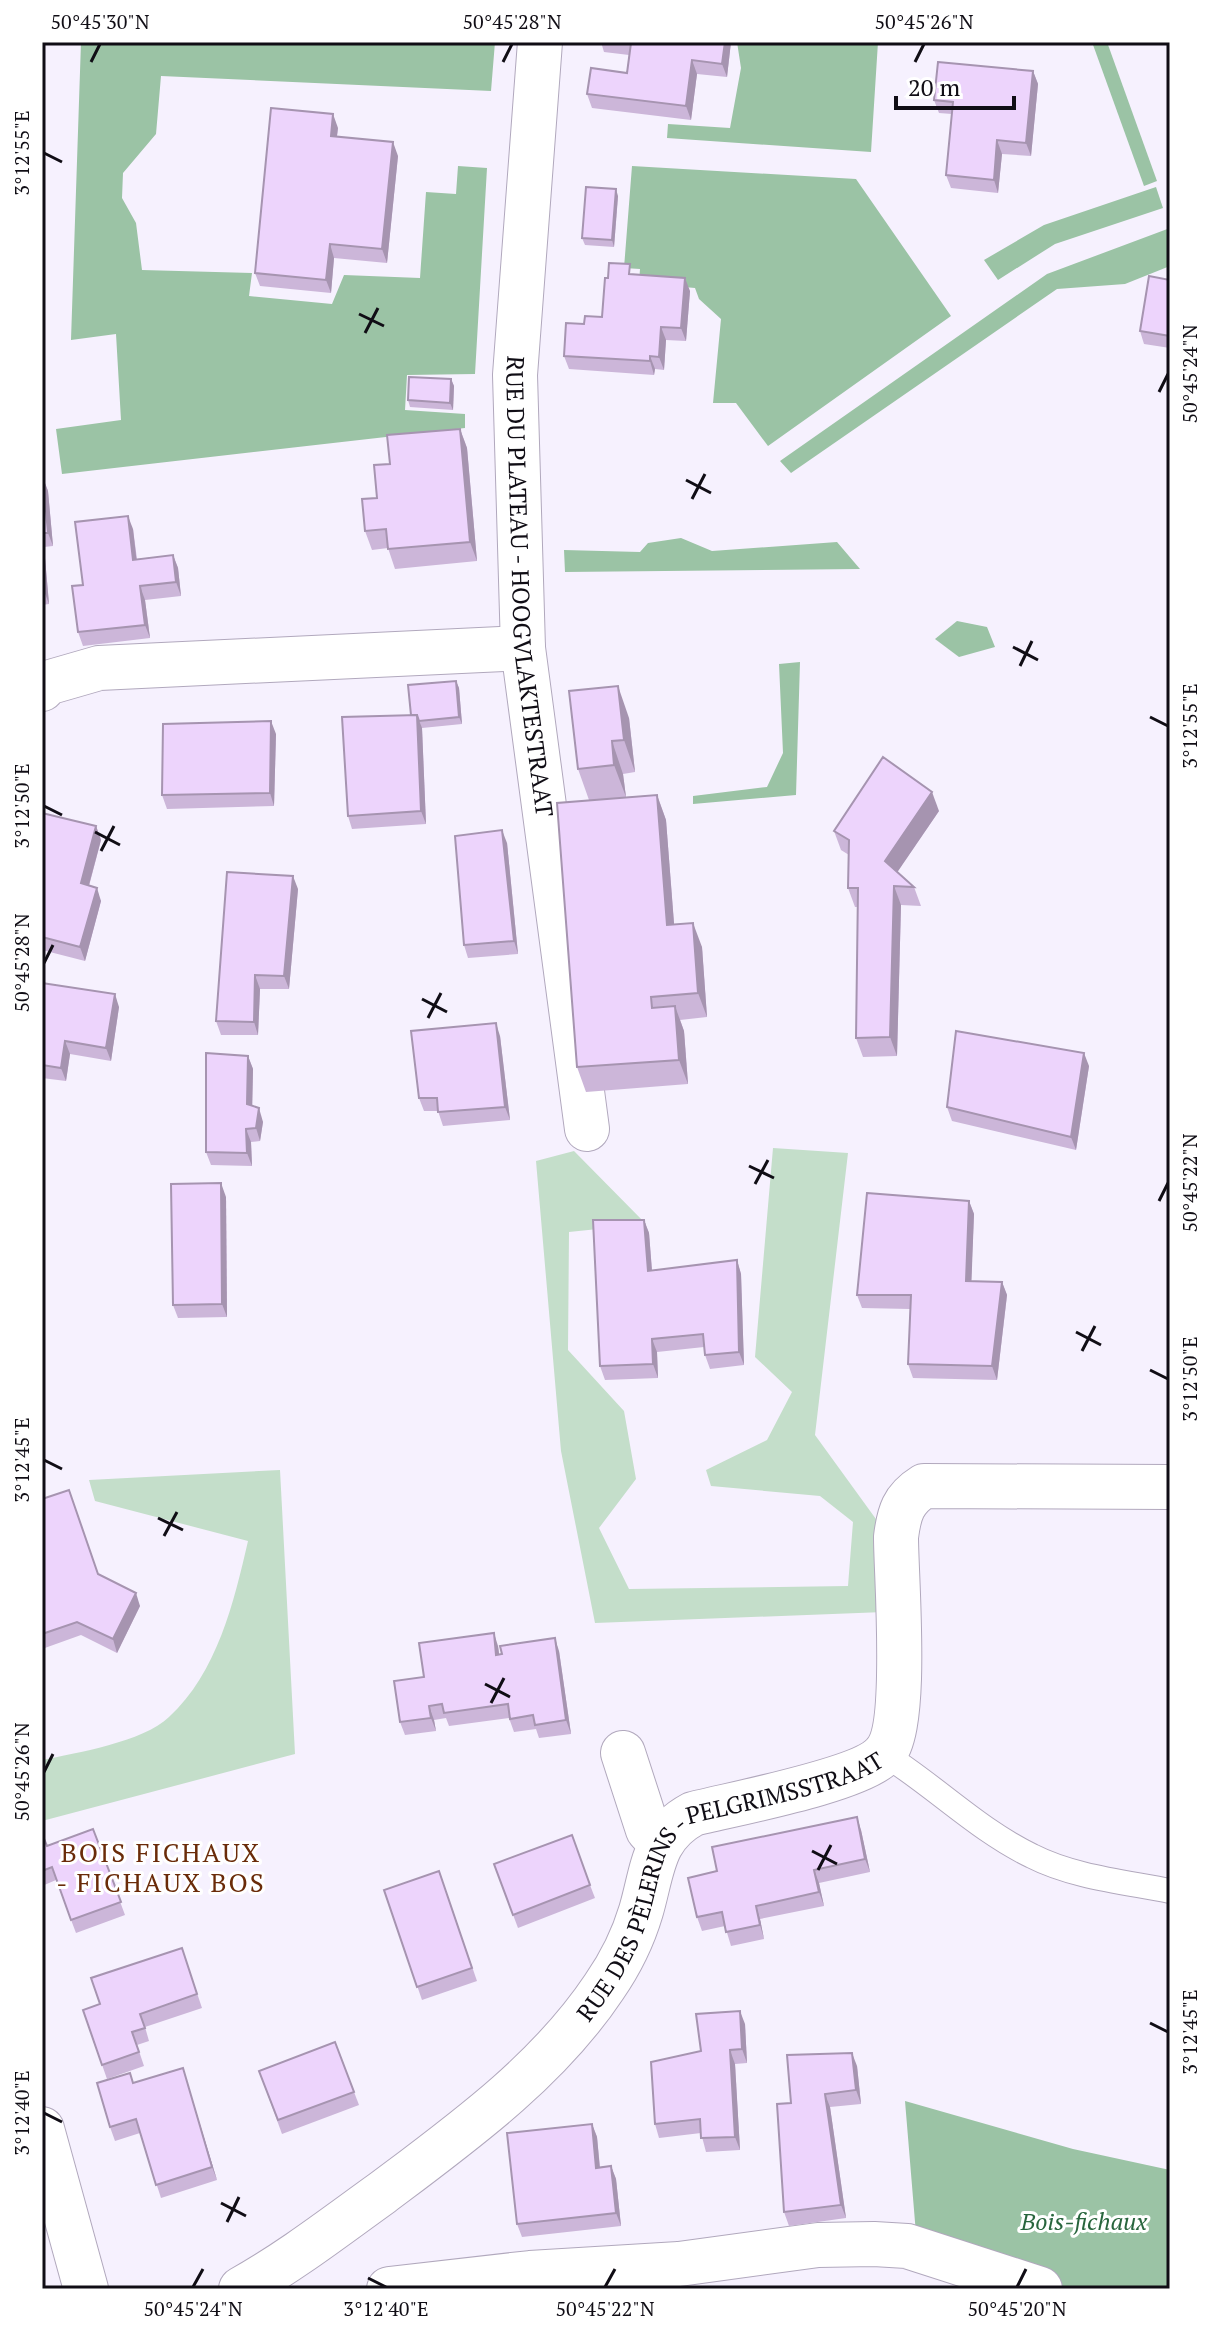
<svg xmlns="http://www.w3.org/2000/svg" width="1212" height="2331" font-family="'PT Serif',serif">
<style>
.green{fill:#c4deca}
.forest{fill:#9bc3a5}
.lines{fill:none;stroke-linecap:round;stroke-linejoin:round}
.lane-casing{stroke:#b1a8bd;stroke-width:26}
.street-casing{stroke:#b1a8bd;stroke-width:46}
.lane{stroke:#fff;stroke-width:24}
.street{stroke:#fff;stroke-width:44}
.wall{fill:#ccb6d9}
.shaded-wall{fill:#a694b0}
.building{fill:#edd4fc;stroke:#a694b0;stroke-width:2}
.ticks{fill:none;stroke:#100d15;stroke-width:3}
.labels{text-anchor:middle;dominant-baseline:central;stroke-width:6;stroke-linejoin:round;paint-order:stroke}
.street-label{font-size:24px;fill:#100d15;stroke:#fff}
.park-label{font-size:24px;font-style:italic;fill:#28653d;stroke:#fff}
.neighbourhood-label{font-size:26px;letter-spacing:2px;fill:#6a2b09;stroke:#fff}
.neatline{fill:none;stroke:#100d15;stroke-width:3}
.ticks-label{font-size:20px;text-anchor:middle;fill:#100d15}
</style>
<rect width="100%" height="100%" fill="#f6f1fe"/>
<!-- green -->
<g class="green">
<polygon points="773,1148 848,1153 815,1435 881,1526 884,1612 595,1623 561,1451 536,1161 574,1151 646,1224 569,1232 568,1350 624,1411 636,1479 599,1528 629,1589 848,1586 853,1522 820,1496 711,1486 706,1470 767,1440 792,1392 755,1357"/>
<path d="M280 1470 295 1754 42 1821V1760C76 1753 143 1742 169 1717 217 1673 234 1602 248 1541L95 1501 89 1480Z"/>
</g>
<!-- forest -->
<g class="forest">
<polygon points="81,42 495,42 491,91 161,76 156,134 123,173 122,198 136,223 142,270 252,273 249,296 332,304 344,275 420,278 426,192 456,194 458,166 487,168 475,374 407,375 405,410 465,414 465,428 62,474 56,429 121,420 116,334 71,340"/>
<polygon points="737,42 878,42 871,152 667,138 668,124 730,128 741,68"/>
<polygon points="1092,42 1107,42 1157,181 1144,186"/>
<polygon points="632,166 856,179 951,316 768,446 736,403 713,403 721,319 699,299 695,288 639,283 640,269 624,268"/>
<polygon points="1156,187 1163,208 1055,244 998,280 984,260 1044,225"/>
<polygon points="1170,228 1170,266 1125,284 1057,289 791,473 780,461 1047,274"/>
<polygon points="681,538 712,551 837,542 860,569 565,572 564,550 640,552 648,543"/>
<polygon points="957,621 987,627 995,647 959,657 935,639"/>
<polygon points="800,662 796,795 693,804 693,796 767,787 783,753 779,664"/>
<polygon points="905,2101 1073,2149 1170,2170 1170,2289 1070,2289 916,2234"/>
</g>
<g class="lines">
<!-- lane casing -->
<g class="lane-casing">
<path id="lane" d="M884 1754C935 1786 978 1830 1032 1856 1073 1877 1125 1882 1170 1891"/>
</g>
<!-- street casing -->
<g class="street-casing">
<g id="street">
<path id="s1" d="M540 42 515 375 523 648 587 1129"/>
<polyline points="42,689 47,683 99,668 523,648"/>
<polyline points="623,1753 648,1830 659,1842"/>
<polyline points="42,2129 86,2289"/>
<path id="s2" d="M241 2289C291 2261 336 2226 382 2193 462 2133 548 2071 604 1987 620 1964 633 1938 641 1911 653 1870 652 1836 693 1814 732 1804 862 1780 884 1754 909 1727 896 1579 896 1537 899 1513 903 1499 924 1486L1170 1487"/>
<polyline points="389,2289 530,2273 679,2264 818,2245 874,2244 907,2246 1040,2289"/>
</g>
</g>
<!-- lane -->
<use href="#lane" class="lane"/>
<!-- street -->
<use href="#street" class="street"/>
</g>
<!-- wall -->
<g class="wall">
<polygon points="601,42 731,42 727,77 697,74 691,120 592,108 587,94 627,73 629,55 604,52"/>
<polygon points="1033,71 1038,84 1031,156 1002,154 998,193 951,188 946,175 952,114 939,113 934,100"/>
<polygon points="338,128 337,137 398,156 387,263 334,258 331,293 260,286 255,273"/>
<polygon points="618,196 614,247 585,245 582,238"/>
<polygon points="633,275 690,291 686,341 666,340 664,370 655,369 654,375 569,369 564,356 584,324 602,317"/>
<polygon points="1170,280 1170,348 1144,344 1140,331"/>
<polygon points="451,379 454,386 453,410 410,407 408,400"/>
<polygon points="460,429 467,448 477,561 395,569 388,548 372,550 365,531 390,464"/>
<polygon points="42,478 43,478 48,491 53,546 44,547 49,604 42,605"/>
<polygon points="133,529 137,559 173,555 178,568 181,596 145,600 150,638 83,646 78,632 83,585"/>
<polygon points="456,681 459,688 462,724 422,728 426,824 352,829 348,816 411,715"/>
<polygon points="629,718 635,772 623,774 626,797 657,795 666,820 674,924 702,947 707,1017 680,1020 684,1031 688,1084 586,1092 577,1067 589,800 578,769"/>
<polygon points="276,734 274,806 167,809 162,795"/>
<polygon points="939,811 897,872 914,887 921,906 901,905 897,1056 863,1057 856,1038 858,907 855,907 848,888 849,855 841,850 834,831"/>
<polygon points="42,813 96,826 101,840 89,886 101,901 85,961 42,950"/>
<polygon points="507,843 518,954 468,958 464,945"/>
<polygon points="298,889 289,989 260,989 258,1035 221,1035 216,1021"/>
<polygon points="42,983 119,1007 111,1061 70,1054 66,1081 42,1078"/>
<polygon points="500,1036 510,1120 443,1126 438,1111 424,1111 419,1098"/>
<polygon points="248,1056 253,1069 252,1106 263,1122 260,1141 251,1142 252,1166 211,1165 206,1152"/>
<polygon points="1089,1066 1076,1150 952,1121 947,1107"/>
<polygon points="226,1197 227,1317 178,1318 173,1305"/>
<polygon points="969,1201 974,1214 971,1281 1002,1282 1007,1295 997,1380 913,1378 908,1364 910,1309 862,1308 857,1295"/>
<polygon points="644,1220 649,1233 652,1271 737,1260 741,1274 744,1365 710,1369 705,1355 704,1347 657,1352 658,1378 605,1380 600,1366"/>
<polygon points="42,1499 98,1574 140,1606 117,1653 81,1635 42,1649"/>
<polygon points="498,1646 499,1654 559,1651 571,1734 539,1738 536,1729 514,1732 509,1718 449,1726 446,1718 434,1720 436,1731 405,1735 400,1722 424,1677"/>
<polygon points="93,1829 125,1915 76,1933 56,1880 42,1886 42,1834 47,1846"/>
<polygon points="861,1830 870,1872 819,1883 824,1906 760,1919 764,1939 731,1946 725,1926 702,1931 697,1917 717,1871"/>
<polygon points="494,1864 590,1885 595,1898 518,1928"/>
<polygon points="439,1871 477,1981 422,2000 384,1890"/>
<polygon points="182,1948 202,2008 145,2027 149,2041 137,2045 144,2066 107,2079 83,2010 100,2004"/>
<polygon points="745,2024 747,2063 735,2064 740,2150 706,2152 701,2133 659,2138 655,2124 701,2051"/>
<polygon points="335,2042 359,2105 282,2134 259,2071"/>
<polygon points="857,2066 861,2104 830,2107 846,2218 789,2226 784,2212 791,2103"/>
<polygon points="130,2073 133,2083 187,2082 217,2180 161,2198 140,2133 115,2141 110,2127"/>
<polygon points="592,2124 597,2137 600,2167 611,2166 616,2179 621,2226 522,2237 517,2224"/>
</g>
<!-- shaded-wall -->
<g class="shaded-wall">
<polygon points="725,42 731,42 727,77 722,64"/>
<polygon points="692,60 697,74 691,120 686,106"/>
<polygon points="1033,71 1038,84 1031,156 1026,143"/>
<polygon points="333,114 338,128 335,149 331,136"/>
<polygon points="997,140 1002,154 998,193 994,180"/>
<polygon points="393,142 398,156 387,263 382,249"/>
<polygon points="616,189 618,196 614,247 612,240"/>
<polygon points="330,244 334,258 331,293 326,280"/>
<polygon points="685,278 690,291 686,341 681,328"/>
<polygon points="661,327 666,340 664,370 659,357"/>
<polygon points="650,356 655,369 654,375 650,361"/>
<polygon points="451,379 454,386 453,410 450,403"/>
<polygon points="460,429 467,448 477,561 470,542"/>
<polygon points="43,478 48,491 53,546 48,533"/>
<polygon points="128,516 133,529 138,573 133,560"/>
<polygon points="42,542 44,547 49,604 44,591 42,568"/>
<polygon points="173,555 178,568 181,596 176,582"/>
<polygon points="140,586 145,600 150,638 145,625"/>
<polygon points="456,681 459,688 462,724 459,717"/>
<polygon points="618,686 629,718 635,772 624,740"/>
<polygon points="417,715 422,728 426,824 421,811"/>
<polygon points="271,721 276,734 274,806 270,793"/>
<polygon points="612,741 623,774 626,797 614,765"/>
<polygon points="932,792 939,811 892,880 885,861"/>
<polygon points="657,795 666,820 676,949 667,925"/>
<polygon points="96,826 101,840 86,896 81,883"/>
<polygon points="502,830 507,843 518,954 514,941"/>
<polygon points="293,876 298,889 289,989 284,976"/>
<polygon points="894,886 901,905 897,1056 890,1037"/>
<polygon points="97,888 101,901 85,961 80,947"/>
<polygon points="693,923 702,947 707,1017 698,993"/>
<polygon points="255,975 260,989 258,1035 254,1022"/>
<polygon points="115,994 119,1007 111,1061 106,1048"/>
<polygon points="675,1006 684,1031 688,1084 679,1060"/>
<polygon points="496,1023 500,1036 510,1120 505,1107"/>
<polygon points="65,1041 70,1054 66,1081 61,1068"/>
<polygon points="1084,1053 1089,1066 1076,1150 1071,1137"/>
<polygon points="248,1056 253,1069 252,1117 247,1104"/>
<polygon points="259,1108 263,1122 260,1141 256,1128"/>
<polygon points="246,1129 251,1142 252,1166 247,1153"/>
<polygon points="221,1183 226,1197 227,1317 222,1304"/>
<polygon points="969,1201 974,1214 971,1294 966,1281"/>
<polygon points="644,1220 649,1233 653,1284 648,1271"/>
<polygon points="737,1260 741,1274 744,1365 739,1352"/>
<polygon points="1002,1282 1007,1295 997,1380 992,1366"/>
<polygon points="652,1339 657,1352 658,1378 653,1364"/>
<polygon points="136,1593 140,1606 117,1653 113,1639"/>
<polygon points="494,1633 498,1646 501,1668 496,1655"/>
<polygon points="555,1638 559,1651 571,1734 566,1720"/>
<polygon points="429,1706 434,1720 436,1731 431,1718"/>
<polygon points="857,1817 861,1830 870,1872 865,1859"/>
<polygon points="814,1870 819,1883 824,1906 819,1892"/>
<polygon points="756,1906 760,1919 764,1939 760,1925"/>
<polygon points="740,2011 745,2024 747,2063 742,2049"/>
<polygon points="730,2050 735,2064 740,2150 735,2137"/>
<polygon points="852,2053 857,2066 861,2104 856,2090"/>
<polygon points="183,2068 187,2082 217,2180 212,2167"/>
<polygon points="825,2094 830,2107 846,2218 841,2205"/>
<polygon points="592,2124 597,2137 601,2181 596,2168"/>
<polygon points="611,2166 616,2179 621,2226 616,2213"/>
</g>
<!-- building -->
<g class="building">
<polygon points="624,42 725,42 722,64 692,60 686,106 587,94 591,68 627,73 631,43"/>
<polygon points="938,62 1033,71 1026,143 997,140 994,180 946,175 953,102 934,100"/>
<polygon points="271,108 333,114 331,136 393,142 382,249 330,244 326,280 255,273"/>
<polygon points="586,187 616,189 612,240 582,238"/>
<polygon points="609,263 630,264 629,274 685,278 681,328 661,327 659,357 650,356 650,361 564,356 566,323 584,324 585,316 602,317 605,278 608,278"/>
<polygon points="1149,276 1170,280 1170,336 1140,331"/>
<polygon points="409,377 451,379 450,403 408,400"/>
<polygon points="460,429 470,542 388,549 386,529 365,531 362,499 377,498 374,465 390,464 387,435"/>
<polygon points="42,478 43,478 48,533 42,533"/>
<polygon points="128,516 133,560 173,555 176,582 140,586 145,625 78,632 72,586 83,585 75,522"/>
<polygon points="42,568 44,591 42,591"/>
<polygon points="456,681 459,717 419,721 417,715 411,715 408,685"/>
<polygon points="618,686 624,740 612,741 614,765 578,769 569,691"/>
<polygon points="417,715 421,811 348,816 342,717"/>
<polygon points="271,721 270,793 162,795 163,724"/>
<polygon points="883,757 932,792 885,861 914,887 894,886 890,1037 856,1038 858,888 848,888 849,840 834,831"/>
<polygon points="657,795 667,925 693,923 698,993 651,997 652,1008 675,1006 679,1060 577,1067 557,803"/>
<polygon points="42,813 96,826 81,883 97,888 80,947 42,937"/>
<polygon points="502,830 514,941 464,945 455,836"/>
<polygon points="227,872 293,876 284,976 255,975 254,1022 216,1021"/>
<polygon points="42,983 115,994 106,1048 65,1041 61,1068 42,1065"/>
<polygon points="496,1023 505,1107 438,1112 437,1098 419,1098 411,1031"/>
<polygon points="956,1031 1084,1053 1071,1137 947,1107"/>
<polygon points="206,1053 248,1056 247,1104 259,1108 256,1128 246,1129 247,1153 206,1152"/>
<polygon points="221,1183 222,1304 173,1305 171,1184"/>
<polygon points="867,1193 969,1201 966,1281 1002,1282 992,1366 908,1364 911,1295 857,1295"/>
<polygon points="593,1220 644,1220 648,1271 737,1260 739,1352 705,1355 703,1334 652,1339 653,1364 600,1366"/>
<polygon points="69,1490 98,1574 136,1593 113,1639 77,1622 42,1634 42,1499"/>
<polygon points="494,1633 496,1655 502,1654 500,1646 555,1638 566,1720 535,1725 533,1715 510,1719 508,1704 444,1713 442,1704 429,1706 431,1718 400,1722 394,1681 424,1677 419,1643"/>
<polygon points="857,1817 865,1859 814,1870 819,1892 756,1906 760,1925 726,1932 722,1912 697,1917 688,1878 717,1871 712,1847"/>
<polygon points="93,1829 121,1902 71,1920 52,1867 42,1871 42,1834 47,1846"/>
<polygon points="572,1835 590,1885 513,1915 494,1864"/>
<polygon points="439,1871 472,1968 417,1987 384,1890"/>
<polygon points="182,1948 197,1994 140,2014 145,2028 132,2032 139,2052 102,2065 83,2010 100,2004 91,1978"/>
<polygon points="740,2011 742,2049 730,2050 735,2137 701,2138 700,2119 655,2124 651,2062 701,2051 696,2014"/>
<polygon points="335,2042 354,2092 278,2120 259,2071"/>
<polygon points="852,2053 856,2090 825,2094 841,2205 784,2212 777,2104 791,2103 787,2055"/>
<polygon points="183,2068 212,2167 156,2185 136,2119 110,2127 97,2083 130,2073 133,2083"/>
<polygon points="592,2124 596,2168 611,2166 616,2213 517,2224 507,2133"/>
</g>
<!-- ticks -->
<path class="ticks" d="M91 62 100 44M503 62 512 44M915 62 924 44M44 153 62 162M359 314 384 326M365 333 378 308M1159 392 1168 374M686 480 711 493M692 499 705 474M1013 647 1038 660M1020 666 1032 641M1150 717 1168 726M44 806 62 815M95 832 120 845M101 851 114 826M44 963 53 945M422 999 447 1012M428 1018 441 993M749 1166 774 1178M755 1184 768 1160M1159 1201 1168 1183M1076 1332 1101 1345M1082 1351 1095 1326M1150 1370 1168 1379M44 1460 62 1469M158 1518 183 1530M164 1536 177 1512M485 1684 510 1697M491 1703 504 1678M44 1772 53 1754M812 1851 837 1864M818 1870 831 1845M1150 2023 1168 2032M44 2113 62 2122M221 2203 246 2216M227 2222 239 2197M368 2278 386 2287M193 2287 203 2269M605 2287 615 2269M1017 2287 1026 2269"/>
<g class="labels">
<!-- street labels -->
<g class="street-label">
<text stroke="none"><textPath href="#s1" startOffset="546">RUE DU PLATEAU - HOOGVLAKTESTRAAT</textPath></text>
<text stroke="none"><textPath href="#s2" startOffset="654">RUE DES PÈLERINS - PELGRIMSSTRAAT</textPath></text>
</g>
<!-- park labels -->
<g class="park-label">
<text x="1084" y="2221">Bois-fichaux</text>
</g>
<!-- neighbourhood labels -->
<g class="neighbourhood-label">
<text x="161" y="1852">BOIS FICHAUX<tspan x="161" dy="30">- FICHAUX BOS</tspan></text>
</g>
</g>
<!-- border -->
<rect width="1212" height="2331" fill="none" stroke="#ffffff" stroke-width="88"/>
<!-- scale -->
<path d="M896 96v12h118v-12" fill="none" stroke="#100d15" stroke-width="4"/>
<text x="908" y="96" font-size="24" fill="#100d15" stroke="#ffffff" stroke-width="6" paint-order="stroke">20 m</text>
<rect x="44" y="44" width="1124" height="2243" class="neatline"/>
<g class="ticks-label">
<text x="100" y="29">50°45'30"N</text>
<text x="512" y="29">50°45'28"N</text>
<text x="924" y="29">50°45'26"N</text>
<text transform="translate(22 153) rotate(-90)" y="7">3°12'55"E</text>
<text transform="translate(1190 374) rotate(-90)" y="7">50°45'24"N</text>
<text transform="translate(1190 726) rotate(-90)" y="7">3°12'55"E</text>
<text transform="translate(22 806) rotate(-90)" y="7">3°12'50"E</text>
<text transform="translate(22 963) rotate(-90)" y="7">50°45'28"N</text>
<text transform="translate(1190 1183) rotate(-90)" y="7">50°45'22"N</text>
<text transform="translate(1190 1379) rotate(-90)" y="7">3°12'50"E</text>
<text transform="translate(22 1460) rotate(-90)" y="7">3°12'45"E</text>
<text transform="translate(22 1772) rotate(-90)" y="7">50°45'26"N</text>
<text transform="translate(1190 2032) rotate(-90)" y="7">3°12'45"E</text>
<text transform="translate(22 2113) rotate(-90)" y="7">3°12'40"E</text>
<text x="193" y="2316">50°45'24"N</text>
<text x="386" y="2316">3°12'40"E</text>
<text x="605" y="2316">50°45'22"N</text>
<text x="1017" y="2316">50°45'20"N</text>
</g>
</svg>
